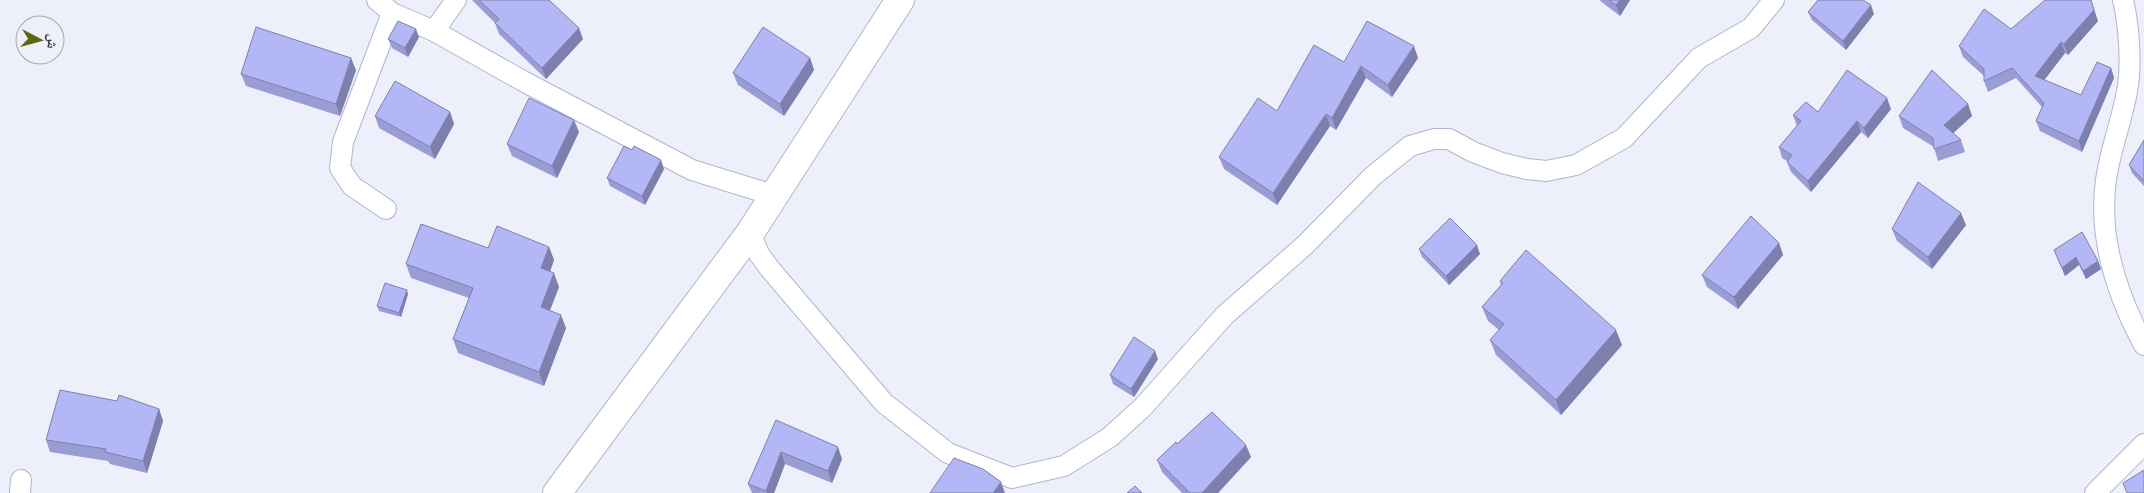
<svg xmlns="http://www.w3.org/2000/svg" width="2144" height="493" font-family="'Noto Sans','Noto Naskh Arabic',sans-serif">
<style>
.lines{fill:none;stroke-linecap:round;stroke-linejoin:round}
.street-casing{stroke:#b1b4d1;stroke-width:22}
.secondary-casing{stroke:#b1b4d1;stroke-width:30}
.street{stroke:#fff;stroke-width:20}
.secondary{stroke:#fff;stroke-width:28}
.wall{fill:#9a9dd4}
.shaded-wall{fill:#7d80ac}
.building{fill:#b3b7f6;stroke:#7d80ac}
</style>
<rect width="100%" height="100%" fill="#edeffb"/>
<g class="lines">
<!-- street casing -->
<g class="street-casing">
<g id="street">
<polyline points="377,0 392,13 434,31 523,81 692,170 773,195"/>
<path d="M2123 0C2129 25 2132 66 2127 91 2122 121 2110 150 2106 180 2098 237 2117 295 2144 345"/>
<polyline points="434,31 456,0"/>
<polyline points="386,209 352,186 340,168 343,142 392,13"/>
<polyline points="750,233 759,254 770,269 884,403 948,453 1012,478 1064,466 1110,437 1143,407 1225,315 1304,246 1373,176 1410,146 1434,139 1449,139 1473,152 1502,163 1527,169 1546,171 1576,165 1624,138 1699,58 1751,28 1774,0"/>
<polyline points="20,493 21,480"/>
<polyline points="2095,493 2144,444"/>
</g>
</g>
<!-- secondary casing -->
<g class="secondary-casing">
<polyline id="secondary" points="557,493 750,233 900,0"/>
</g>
<!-- street -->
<use href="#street" class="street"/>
<!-- secondary -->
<use href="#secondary" class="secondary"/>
</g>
<!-- wall -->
<g class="wall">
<polygon points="472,0 549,0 583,39 546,79 499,34 495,23"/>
<polygon points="1599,0 1630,0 1620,16"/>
<polygon points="1808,12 1874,14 1846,50 1812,20"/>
<polygon points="2098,21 2068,55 2065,53 2044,80 2081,95 2111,68 2114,78 2082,152 2040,131 2036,121 2042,107 2016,78 1988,92 1984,81 1984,76 1963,57 1959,46 2011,29"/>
<polygon points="419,37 408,57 392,48 388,39"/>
<polygon points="810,58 814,70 784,116 738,85 733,73"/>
<polygon points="1418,58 1392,97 1366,78 1336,130 1330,126 1277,205 1224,169 1219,157 1277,111 1344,62"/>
<polygon points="356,70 340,116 246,86 241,74"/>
<polygon points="1968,104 1972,116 1953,133 1961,140 1965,152 1938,161 1934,147 1903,128 1899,116"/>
<polygon points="1891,109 1868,138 1861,132 1811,192 1791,172 1787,162 1787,161 1782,158 1779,147 1797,126 1793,115 1818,112"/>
<polygon points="450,112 454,124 435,159 379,128 375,116"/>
<polygon points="579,132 557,178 512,156 507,144"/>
<polygon points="2144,140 2144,186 2132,173 2129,165"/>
<polygon points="664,169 645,205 610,186 607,178"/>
<polygon points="1966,225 1932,269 1897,241 1892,229"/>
<polygon points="1779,243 1783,255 1738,309 1707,287 1702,275"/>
<polygon points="549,247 554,260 550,272 559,287 550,310 566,328 544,386 458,353 453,339 469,298 411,278 406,264 488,248"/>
<polygon points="1419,249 1480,254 1449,285 1422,257"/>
<polygon points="2054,250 2098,261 2101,269 2086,279 2079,265 2065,276"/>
<polygon points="1500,281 1622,345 1561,415 1496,355 1490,340 1499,330 1488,321 1482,307 1501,285"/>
<polygon points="408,294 401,317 379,311 377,306"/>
<polygon points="1158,359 1134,397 1113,384 1110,375"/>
<polygon points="159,409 163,421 147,473 110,464 108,461 50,452 46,440"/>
<polygon points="776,420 842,459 832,483 785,464 774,493 752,493 748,484"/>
<polygon points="1177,444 1251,457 1218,493 1182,493 1162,472 1157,460"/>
</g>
<!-- shaded-wall -->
<g class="shaded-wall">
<polygon points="1620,0 1630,0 1620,16 1616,5"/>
<polygon points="2091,0 2098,21 2068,55 2064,44"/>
<polygon points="1871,5 1874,14 1846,50 1843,41"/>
<polygon points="579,28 583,39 546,79 542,68"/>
<polygon points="416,29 419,37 408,57 405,48"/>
<polygon points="2061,42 2065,53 2039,87 2035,76"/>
<polygon points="1414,46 1418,58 1392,97 1388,85"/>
<polygon points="351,58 356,70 340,116 336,104"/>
<polygon points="810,58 814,70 784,116 780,104"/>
<polygon points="1361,66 1366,78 1336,130 1332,118"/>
<polygon points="2111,68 2114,78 2082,152 2079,141"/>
<polygon points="1887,98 1891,109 1868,138 1864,128"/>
<polygon points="1968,104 1972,116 1949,137 1944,125"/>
<polygon points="450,112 454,124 435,159 430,147"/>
<polygon points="1326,114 1330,126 1277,205 1273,193"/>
<polygon points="574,120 579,132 557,178 552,166"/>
<polygon points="1857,121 1861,132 1811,192 1808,181"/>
<polygon points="661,160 664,169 645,205 642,196"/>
<polygon points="1961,213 1966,225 1932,269 1928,257"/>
<polygon points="1779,243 1783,255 1738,309 1734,297"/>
<polygon points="1477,245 1480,254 1449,285 1446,276"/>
<polygon points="549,247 554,260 546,282 541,268"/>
<polygon points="2076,257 2079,265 2065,276 2062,268"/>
<polygon points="2098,261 2101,269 2086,279 2083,271"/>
<polygon points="554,273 559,287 546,320 541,307"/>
<polygon points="407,290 408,294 401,317 399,313"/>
<polygon points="561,315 566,328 544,386 539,372"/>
<polygon points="1616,330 1622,345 1561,415 1556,400"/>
<polygon points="1155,351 1158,359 1134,397 1131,389"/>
<polygon points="159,409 163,421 147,473 143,461"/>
<polygon points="1246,445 1251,457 1218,493 1202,493"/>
<polygon points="838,447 842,459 832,483 828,471"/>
<polygon points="781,452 785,464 774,493 767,493 766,491"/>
<polygon points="1001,482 1005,493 993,493"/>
</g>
<!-- building -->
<g class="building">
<polygon points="479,0 549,0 579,28 542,68 495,23 499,19"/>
<polygon points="1609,0 1620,0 1616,5"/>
<polygon points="1818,0 1863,0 1871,5 1843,41 1808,12"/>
<polygon points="2045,0 2091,0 2094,10 2064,44 2061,42 2035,76 2081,95 2097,62 2111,68 2079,141 2036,121 2044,103 2012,68 1984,81 1984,69 1959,46 1984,9 2011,29"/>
<polygon points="398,21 416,29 405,48 388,39"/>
<polygon points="1367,21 1414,46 1388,85 1361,66 1332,118 1326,114 1273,193 1219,157 1258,98 1277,111 1314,45 1344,62"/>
<polygon points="256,27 351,58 336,104 241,74"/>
<polygon points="763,27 810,58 780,104 733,73"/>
<polygon points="1847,70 1887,98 1864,128 1857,121 1808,181 1787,162 1792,155 1779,147 1801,121 1793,115 1806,102 1818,112"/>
<polygon points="1932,70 1968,104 1944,125 1961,140 1934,149 1933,138 1899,116"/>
<polygon points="395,81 450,112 430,147 375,116"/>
<polygon points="529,98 574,120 552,166 507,144"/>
<polygon points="2144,140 2144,181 2129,165"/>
<polygon points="624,146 632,150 634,146 661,160 642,196 607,178"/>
<polygon points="1918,182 1961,213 1928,257 1892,229"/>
<polygon points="1751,216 1779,243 1734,297 1702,275"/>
<polygon points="1450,218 1477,245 1446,276 1419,249"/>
<polygon points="421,224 488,248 497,226 549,247 541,268 554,273 541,307 561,315 539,372 453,339 473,288 406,264"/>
<polygon points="2082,232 2098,261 2083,271 2076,257 2062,268 2054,250"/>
<polygon points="1526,250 1616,330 1556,400 1490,340 1504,324 1482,307 1503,283 1500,281"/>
<polygon points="385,283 407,290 399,313 377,306"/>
<polygon points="1134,337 1155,351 1131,389 1110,375"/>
<polygon points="60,390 117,401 119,395 159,409 143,461 105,452 106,449 46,440"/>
<polygon points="1212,412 1246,445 1202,493 1190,493 1157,460 1176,442 1177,444"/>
<polygon points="776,420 838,447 828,471 781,452 766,491 748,484"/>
<polygon points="954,458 983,469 1001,482 993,493 930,493"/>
<polygon points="2144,470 2144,493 2127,493 2123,483"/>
<polygon points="1135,486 1142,493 1127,493"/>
</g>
<!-- north arrow -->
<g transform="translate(40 40) rotate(96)"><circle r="24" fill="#edeffb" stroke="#a6a7b3"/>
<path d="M0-4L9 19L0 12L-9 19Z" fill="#5d670b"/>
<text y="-8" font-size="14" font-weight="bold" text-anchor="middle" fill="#3b3c48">ش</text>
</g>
</svg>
